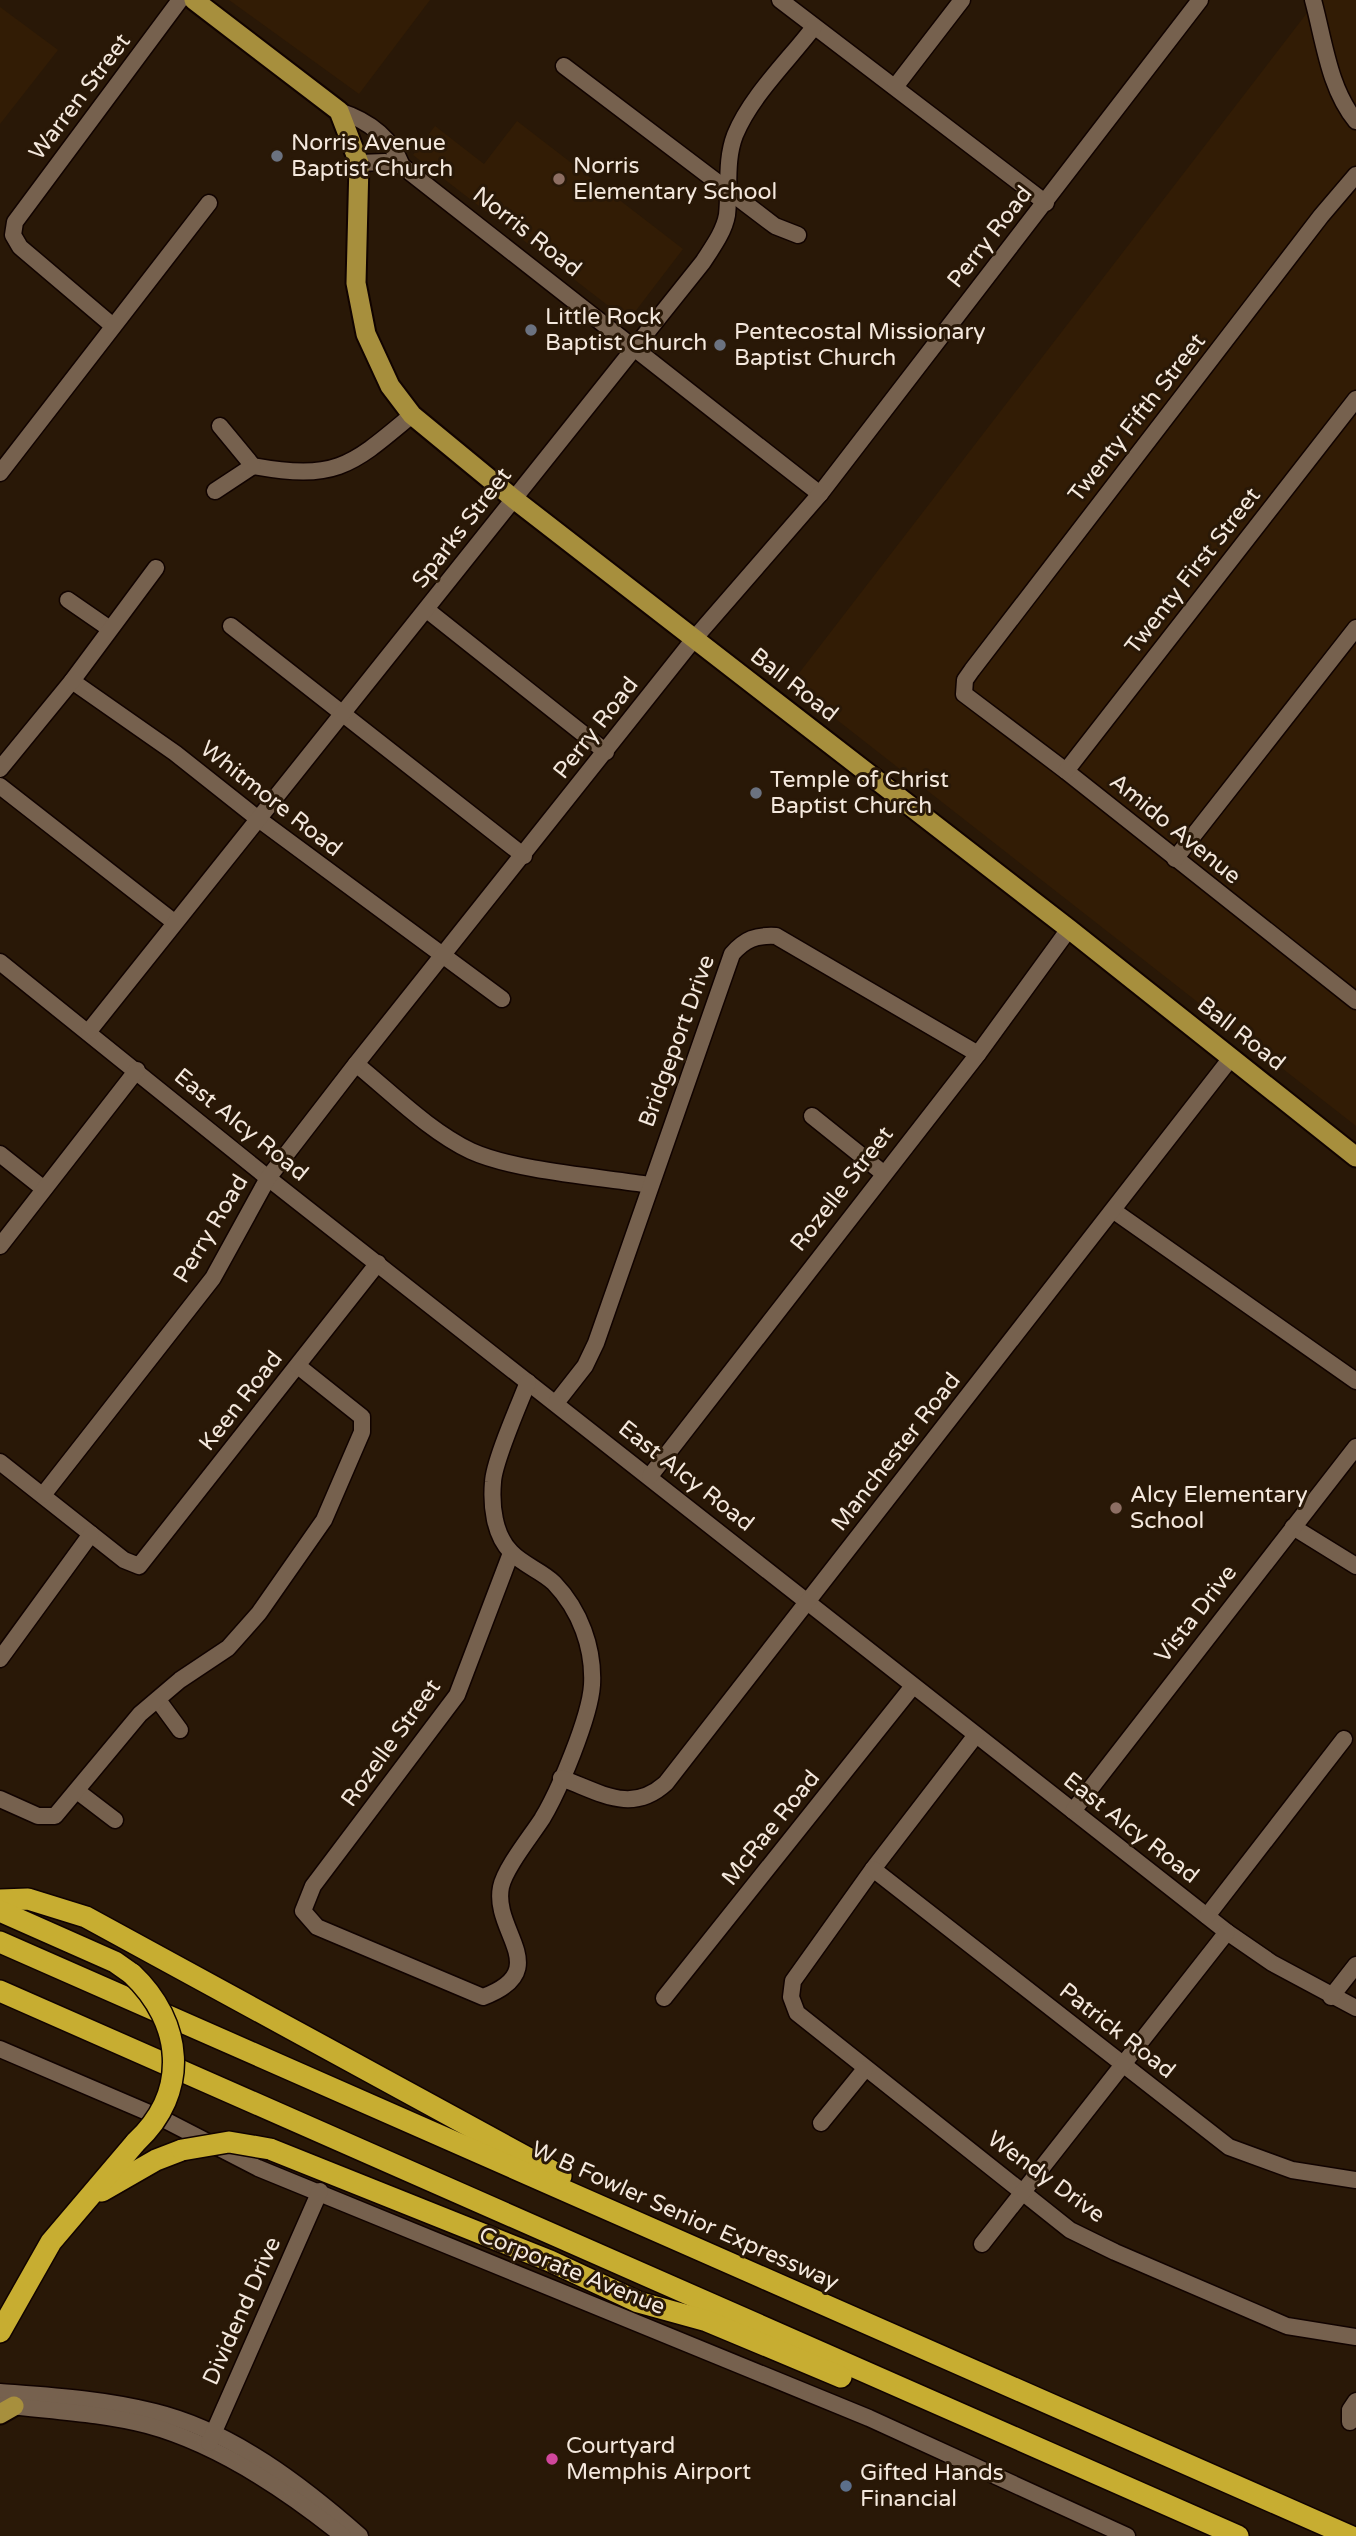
<svg xmlns="http://www.w3.org/2000/svg" width="1356" height="2536" font-family="'Varela Round',sans-serif">
<style>
.built{fill:#321c05}
.lines{fill:none;stroke-linecap:round;stroke-linejoin:round}
.minor-casing{stroke:#110300;stroke-width:19}
.major-casing{stroke:#110300;stroke-width:23}
.highway-casing{stroke:#110300;stroke-width:24}
.minor{stroke:#76614e;stroke-width:16}
.major{stroke:#a78f3d;stroke-width:19}
.highway{stroke:#c7ad31;stroke-width:21}
.highway-bridge-casing{stroke:#110300;stroke-width:24;stroke-linecap:butt}
.highway-bridge{stroke:#c7ad31;stroke-width:21}
.worship-dot{fill:#6b7280;stroke:#291807;stroke-width:2.5}
.education-dot{fill:#8d6e63;stroke:#291807;stroke-width:2.5}
.hotel-dot{fill:#d1479c;stroke:#291807;stroke-width:2.5}
.service-dot{fill:#5c6f8a;stroke:#291807;stroke-width:2.5}
.labels{text-anchor:middle;dominant-baseline:central;stroke-width:6;stroke-linejoin:round;paint-order:stroke}
.street-label{font-size:23px;fill:#f4e8dd;stroke:#291807}
.poi-label{font-size:23px;fill:#f4e8dd;stroke:#291807;text-anchor:start}
</style>
<rect width="100%" height="100%" fill="#291807"/>
<!-- built -->
<g class="built">
<polygon points="229,0 430,0 359,94"/>
<polygon points="1317,0 1356,0 1356,1126 795,687 793,681"/>
<polygon points="0,7 58,50 0,124"/>
<polygon points="517,121 683,249 628,321 413,155 435,126 484,164"/>
</g>
<g class="lines">
<!-- minor casing -->
<g class="minor-casing">
<g id="minor">
<polyline points="780,0 1046,203"/>
<path d="M1313 0C1324 40 1329 89 1356 121"/>
<polyline points="564,66 775,226 798,235"/>
<polyline points="895,87 962,0"/>
<path d="M339 111C367 120 391 137 402 166L385 162 359 163"/>
<polyline points="402,166 820,494"/>
<polyline points="1356,175 1321,216 972,670 965,680 964,694 1066,771 1356,1001"/>
<polyline points="113,326 20,247 13,235 15,222 180,0"/>
<path d="M220 426 253 466C336 481 351 466 412 415"/>
<polyline points="0,473 209,203"/>
<polyline points="215,491 253,466"/>
<polyline points="68,600 110,629"/>
<polyline points="427,610 606,752"/>
<polyline points="231,626 524,856"/>
<polyline points="72,681 175,753 257,818 502,999"/>
<polyline points="0,769 72,681 156,568"/>
<polyline points="1066,771 1356,399"/>
<polyline points="0,786 174,922"/>
<polyline points="1175,859 1356,628"/>
<polyline points="0,962 268,1178 1227,1932 1272,1963 1356,2008"/>
<path d="M89 1031 703 262C712 248 724 232 727 215 730 188 725 161 735 135 751 96 788 61 814 27"/>
<path d="M356 1064C392 1093 429 1131 471 1151 515 1171 600 1177 650 1185"/>
<polyline points="812,1116 883,1173"/>
<polyline points="0,1154 44,1189"/>
<polyline points="1114,1211 1356,1381"/>
<polyline points="0,1246 137,1070"/>
<path d="M556 1403 585 1366 596 1343 732 954C745 939 756 935 776 936L978 1054"/>
<polyline points="0,1462 124,1560 139,1566 378,1263"/>
<polyline points="650,1476 978,1054 1069,929"/>
<polyline points="43,1495 213,1278 268,1178 356,1064 694,639 820,494 1200,0"/>
<polyline points="1293,1527 1356,1566"/>
<path d="M511 1553 457 1695 313 1886 303 1911 317 1927 483 1997C555 1970 492 1932 501 1887 505 1868 531 1836 542 1819 559 1791 590 1717 592 1685 594 1648 580 1610 554 1583 542 1571 523 1565 511 1552 494 1535 491 1505 493 1482 494 1461 519 1405 528 1382"/>
<polyline points="0,1659 91,1534"/>
<polyline points="158,1700 180,1730"/>
<polyline points="976,1735 873,1869 793,1981 791,1997 797,2013 1070,2230 1115,2252 1287,2326 1356,2337"/>
<path d="M561 1778C600 1792 631 1815 666 1783L1231 1058"/>
<polyline points="77,1791 115,1820"/>
<polyline points="0,1799 38,1816 55,1816 140,1714 180,1680 228,1648 259,1613 324,1520 362,1432 362,1417 298,1366"/>
<polyline points="1073,1811 1356,1447"/>
<polyline points="873,1869 1229,2147 1292,2170 1356,2180"/>
<polyline points="1207,1916 1344,1739"/>
<polyline points="1331,1997 1356,1965"/>
<polyline points="664,1998 913,1686"/>
<polyline points="0,2049 161,2118 258,2168 869,2418 1127,2536"/>
<polyline points="821,2123 865,2069"/>
<polyline points="982,2244 1227,1932"/>
<path d="M0 2392C52 2396 104 2399 155 2412 232 2431 302 2485 360 2536"/>
<path d="M3 2405C51 2411 100 2413 147 2425 218 2444 286 2490 343 2536"/>
<polyline points="1350,2422 1350,2410 1356,2401"/>
<polyline points="209,2443 320,2191"/>
</g>
</g>
<!-- major casing -->
<g class="major-casing">
<g id="major">
<polyline points="194,0 339,111 359,163 356,283 366,334 390,386 412,415 514,499 1069,929 1356,1157"/>
<polyline points="0,2414 14,2406"/>
</g>
</g>
<!-- highway casing -->
<g class="highway-casing">
<g id="highway">
<polyline points="0,1900 28,1899 86,1917 561,2176"/>
<polyline points="0,1911 115,1962 132,1974"/>
<polyline points="0,1942 1350,2536"/>
<polyline points="0,1991 1238,2536"/>
<polyline points="270,2149 550,2261 638,2302 707,2321 841,2377"/>
<polyline points="102,2191 156,2160 182,2150"/>
<polyline points="0,2332 51,2242 136,2142"/>
</g>
</g>
<!-- minor -->
<use href="#minor" class="minor"/>
<!-- major -->
<use href="#major" class="major"/>
<!-- highway -->
<use href="#highway" class="highway"/>
<!-- highway-bridge casing -->
<g class="highway-bridge-casing">
<g id="highway-bridge">
<path d="M132 1974C183 2022 190 2092 136 2142"/>
<polyline points="182,2150 229,2142 270,2149"/>
</g>
</g>
<!-- highway-bridge -->
<use href="#highway-bridge" class="highway-bridge"/>
</g>
<!-- markers -->
<g class="worship-dot">
<circle cx="277" cy="156" r="7"/>
<circle cx="531" cy="330" r="7"/>
<circle cx="720" cy="345" r="7"/>
<circle cx="756" cy="793" r="7"/>
</g>
<g class="education-dot">
<circle cx="559" cy="179" r="7"/>
<circle cx="1116" cy="1508" r="7"/>
</g>
<circle class="hotel-dot" cx="552" cy="2459" r="7"/>
<circle class="service-dot" cx="846" cy="2486" r="7"/>
<g class="labels">
<!-- street labels -->
<g class="street-label">
<text transform="translate(80 97) rotate(-53)">Warren Street</text>
<text transform="translate(527 232) rotate(38)">Norris Road</text>
<text transform="translate(990 237) rotate(-52)">Perry Road</text>
<text transform="translate(1137 418) rotate(-52)">Twenty Fifth Street</text>
<text transform="translate(462 528) rotate(-52)">Sparks Street</text>
<text transform="translate(1193 571) rotate(-52)">Twenty First Street</text>
<text transform="translate(794 685) rotate(38)">Ball Road</text>
<text transform="translate(596 728) rotate(-52)">Perry Road</text>
<text transform="translate(271 799) rotate(38)">Whitmore Road</text>
<text transform="translate(1175 829) rotate(39)">Amido Avenue</text>
<text transform="translate(1241 1034) rotate(38)">Ball Road</text>
<text transform="translate(677 1041) rotate(-70)">Bridgeport Drive</text>
<text transform="translate(241 1125) rotate(39)">East Alcy Road</text>
<text transform="translate(842 1189) rotate(-52)">Rozelle Street</text>
<text transform="translate(211 1229) rotate(-59)">Perry Road</text>
<text transform="translate(241 1401) rotate(-52)">Keen Road</text>
<text transform="translate(896 1452) rotate(-52)">Manchester Road</text>
<text transform="translate(686 1476) rotate(38)">East Alcy Road</text>
<text transform="translate(1196 1614) rotate(-52)">Vista Drive</text>
<text transform="translate(391 1743) rotate(-54)">Rozelle Street</text>
<text transform="translate(771 1828) rotate(-51)">McRae Road</text>
<text transform="translate(1131 1828) rotate(38)">East Alcy Road</text>
<text transform="translate(1117 2031) rotate(38)">Patrick Road</text>
<text transform="translate(1046 2177) rotate(36)">Wendy Drive</text>
<text transform="translate(685 2216) rotate(24)">W B Fowler Senior Expressway</text>
<text transform="translate(572 2271) rotate(22)">Corporate Avenue</text>
<text transform="translate(242 2311) rotate(-66)">Dividend Drive</text>
</g>
<!-- poi labels -->
<g class="poi-label">
<text x="291" y="143">Norris Avenue<tspan x="291" dy="26">Baptist Church</tspan></text>
<text x="573" y="166">Norris<tspan x="573" dy="26">Elementary School</tspan></text>
<text x="545" y="317">Little Rock<tspan x="545" dy="26">Baptist Church</tspan></text>
<text x="734" y="332">Pentecostal Missionary<tspan x="734" dy="26">Baptist Church</tspan></text>
<text x="770" y="780">Temple of Christ<tspan x="770" dy="26">Baptist Church</tspan></text>
<text x="1130" y="1495">Alcy Elementary<tspan x="1130" dy="26">School</tspan></text>
<text x="566" y="2446">Courtyard<tspan x="566" dy="26">Memphis Airport</tspan></text>
<text x="860" y="2473">Gifted Hands<tspan x="860" dy="26">Financial</tspan></text>
</g>
</g>
</svg>
